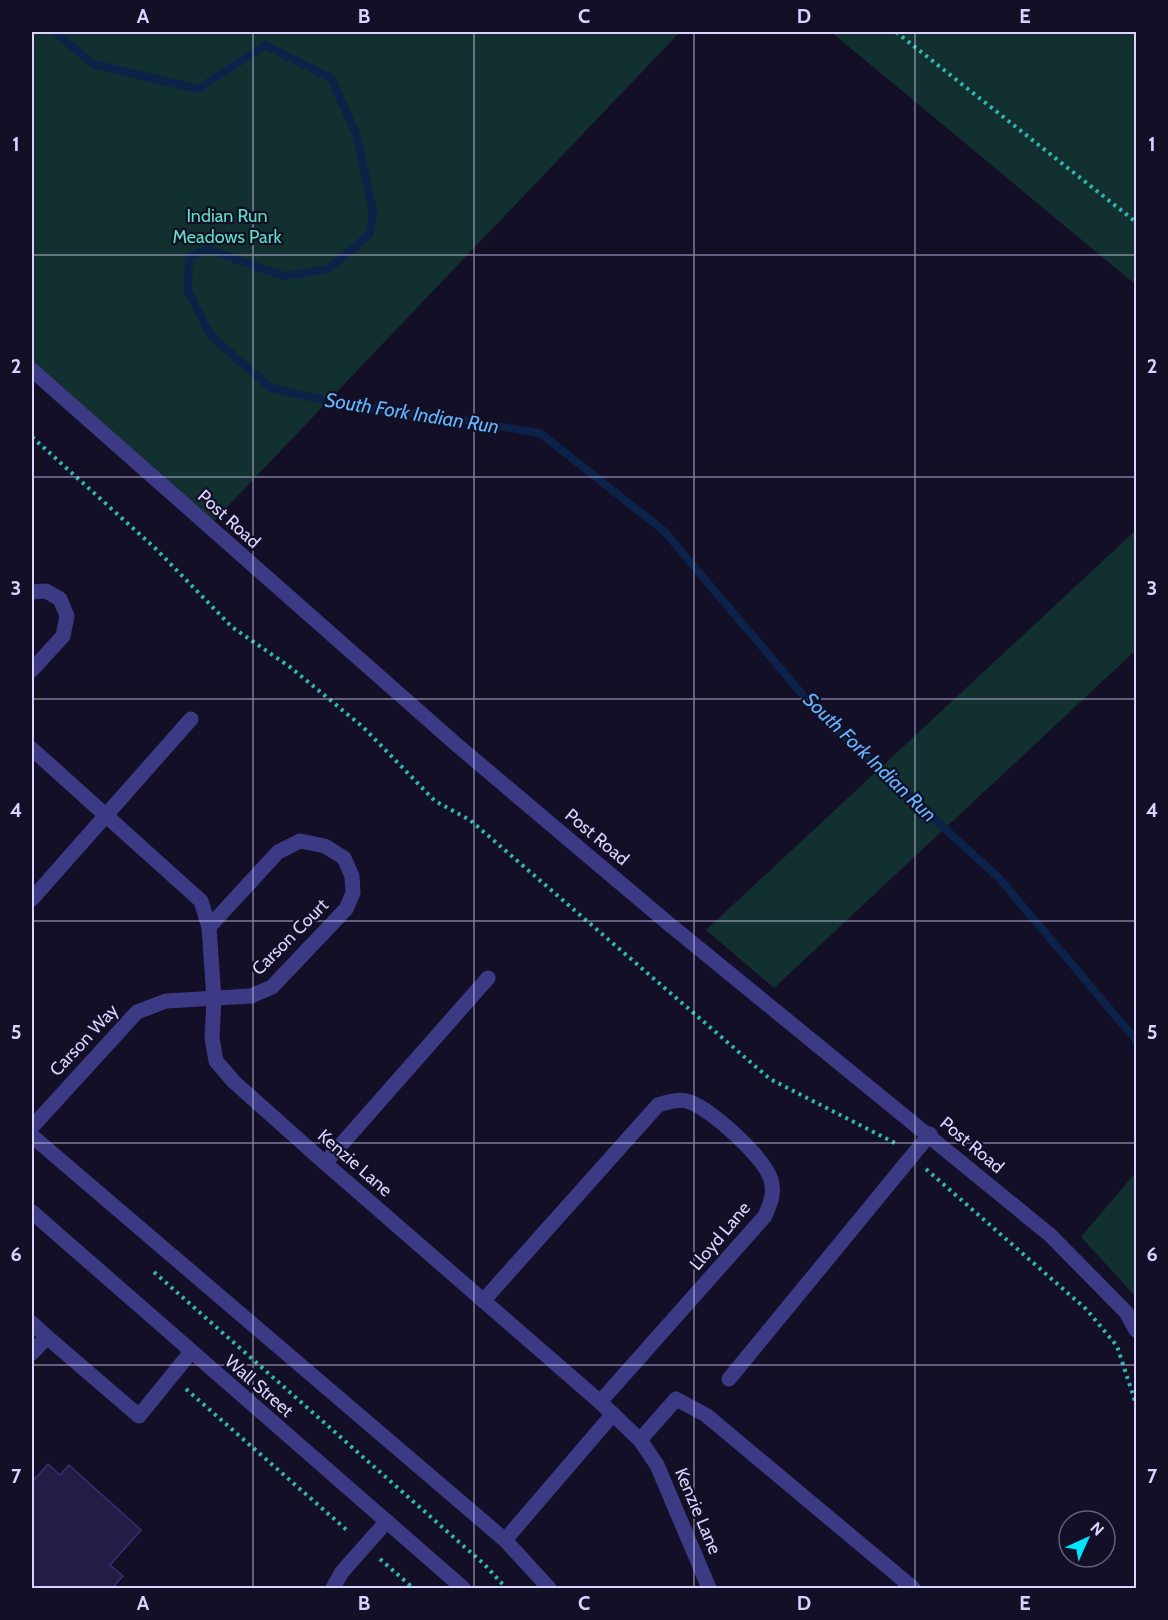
<svg xmlns="http://www.w3.org/2000/svg" width="1168" height="1620" font-family="Cabin,sans-serif">
<style>
.green{fill:#12302f}
.lines{fill:none;stroke-linecap:round;stroke-linejoin:round}
.stream{stroke:#0c2248;stroke-width:8}
.building{fill:#241b47;stroke:#3b2d73;stroke-width:1.5}
.path{stroke:#2fb8b0;stroke-width:4;stroke-dasharray:3 4.5;stroke-linecap:butt}
.service{stroke:#3d3a85;stroke-width:15}
.minor{stroke:#3d3a85;stroke-width:15}
.tertiary{stroke:#3d3a85;stroke-width:15}
.grid{fill:none;stroke:#d9d4ff;stroke-width:1.5;stroke-opacity:0.55}
.labels{text-anchor:middle;dominant-baseline:central;stroke-width:4.5;stroke-linejoin:round;paint-order:stroke}
.park-label{font-size:18px;fill:#5fe0c0;stroke:#130f26}
.street-label{font-size:18px;fill:#d9d4ff;stroke:#130f26}
.water-label{font-size:20px;font-style:italic;fill:#62b6ff;stroke:#130f26}
.neatline{fill:none;stroke:#d9d4ff;stroke-width:2}
.grid-label{font-size:20px;text-anchor:middle;font-weight:bold;fill:#d9d4ff}
</style>
<rect width="100%" height="100%" fill="#130f26"/>
<!-- green -->
<g class="green">
<polygon points="32,32 680,32 208,527 32,368"/>
<polygon points="831,32 1136,32 1136,285"/>
<polygon points="1136,530 1136,650 774,988 706,930"/>
<polygon points="1136,1172 1136,1297 1081,1237"/>
</g>
<g class="lines">
<!-- stream -->
<polyline class="stream" points="55,32 93,64 198,89 265,45 331,78 357,136 373,212 370,234 328,269 284,276 207,249 189,257 188,291 211,336 271,388 351,406 437,416 540,433 664,531 819,714 999,878 1136,1040"/>
</g>
<!-- building -->
<polygon class="building" points="48,1464 60,1475 69,1465 141,1530 110,1565 123,1576 112,1588 32,1588 32,1482"/>
<g class="lines">
<!-- path -->
<g class="path">
<polyline points="896,32 1136,222"/>
<polyline points="32,437 156,549 232,627 290,667 363,727 435,801 470,820 770,1079 895,1143"/>
<polyline points="926,1169 1086,1309 1117,1346 1136,1404"/>
<polyline points="154,1272 485,1565 506,1588"/>
<polyline points="186,1389 349,1532"/>
<polyline points="380,1559 413,1588"/>
</g>
<!-- service -->
<g class="service">
<polyline points="32,899 191,719"/>
<polyline points="32,1136 505,1540 549,1588"/>
<polyline points="325,1163 488,978"/>
<polyline points="32,1323 47,1337 32,1353"/>
<polyline points="47,1337 139,1416 191,1352"/>
<polyline points="729,1379 930,1134"/>
<polyline points="640,1440 676,1399 706,1415 913,1588"/>
<polyline points="505,1540 613,1414"/>
<polyline points="333,1588 342,1572 387,1521"/>
</g>
<!-- minor -->
<g class="minor">
<polyline points="32,592 46,591 60,599 67,616 63,636 32,670"/>
<polyline points="32,749 201,901 209,927 214,999 212,1038 216,1061 234,1082 325,1163 600,1402 640,1440 657,1465 709,1588"/>
<polyline points="32,1127 137,1012 166,1001 251,996 272,987 346,909 353,893 352,876 344,858 325,846 300,841 278,852 209,927"/>
<polyline points="32,1212 463,1588"/>
<path d="M483 1301 658 1105C668 1102 680 1098 690 1102 712 1110 765 1158 771 1180 775 1194 770 1204 765 1216L600 1402"/>
</g>
<!-- tertiary -->
<polyline class="tertiary" points="32,370 457,745 669,924 1050,1235 1126,1312 1136,1330"/>
</g>
<!-- grid -->
<path class="grid" d="M253 32V1588M474 32V1588M694 32V1588M915 32V1588M32 255H1136M32 477H1136M32 699H1136M32 921H1136M32 1143H1136M32 1365H1136"/>
<g class="labels">
<!-- park labels -->
<g class="park-label">
<text x="227" y="216">Indian Run<tspan x="227" dy="21">Meadows Park</tspan></text>
</g>
<!-- street labels -->
<g class="street-label">
<text transform="translate(229 519) rotate(42)">Post Road</text>
<text transform="translate(597 837) rotate(40)">Post Road</text>
<text transform="translate(290 937) rotate(-45)">Carson Court</text>
<text transform="translate(84 1040) rotate(-47)">Carson Way</text>
<text transform="translate(972 1145) rotate(40)">Post Road</text>
<text transform="translate(355 1163) rotate(41)">Kenzie Lane</text>
<text transform="translate(720 1236) rotate(-50)">Lloyd Lane</text>
<text transform="translate(259 1386) rotate(41)">Wall Street</text>
<text transform="translate(698 1511) rotate(67)">Kenzie Lane</text>
</g>
<!-- water labels -->
<g class="water-label">
<text transform="translate(412 413) rotate(9)">South Fork Indian Run</text>
<text transform="translate(870 757) rotate(44)">South Fork Indian Run</text>
</g>
</g>
<!-- border -->
<rect width="1168" height="1620" fill="none" stroke="#130f26" stroke-width="66"/>
<!-- north arrow -->
<g transform="translate(1087 1539) rotate(45)"><circle r="28" fill="#130f26" stroke="#625e7d" stroke-width="1.5"/>
<path d="M0-4.5L10 22L0 15L-10 22Z" fill="#00e5ff"/>
<text y="-9" font-size="16" font-weight="bold" text-anchor="middle" fill="#d9d4ff">N</text>
</g>
<rect x="33" y="33" width="1102" height="1554" class="neatline"/>
<g class="grid-label">
<text x="143" y="23">A</text>
<text x="364" y="23">B</text>
<text x="584" y="23">C</text>
<text x="804" y="23">D</text>
<text x="1025" y="23">E</text>
<text x="16" y="151">1</text>
<text x="1152" y="151">1</text>
<text x="16" y="373">2</text>
<text x="1152" y="373">2</text>
<text x="16" y="595">3</text>
<text x="1152" y="595">3</text>
<text x="16" y="817">4</text>
<text x="1152" y="817">4</text>
<text x="16" y="1039">5</text>
<text x="1152" y="1039">5</text>
<text x="16" y="1261">6</text>
<text x="1152" y="1261">6</text>
<text x="16" y="1483">7</text>
<text x="1152" y="1483">7</text>
<text x="143" y="1610">A</text>
<text x="364" y="1610">B</text>
<text x="584" y="1610">C</text>
<text x="804" y="1610">D</text>
<text x="1025" y="1610">E</text>
</g>
</svg>
